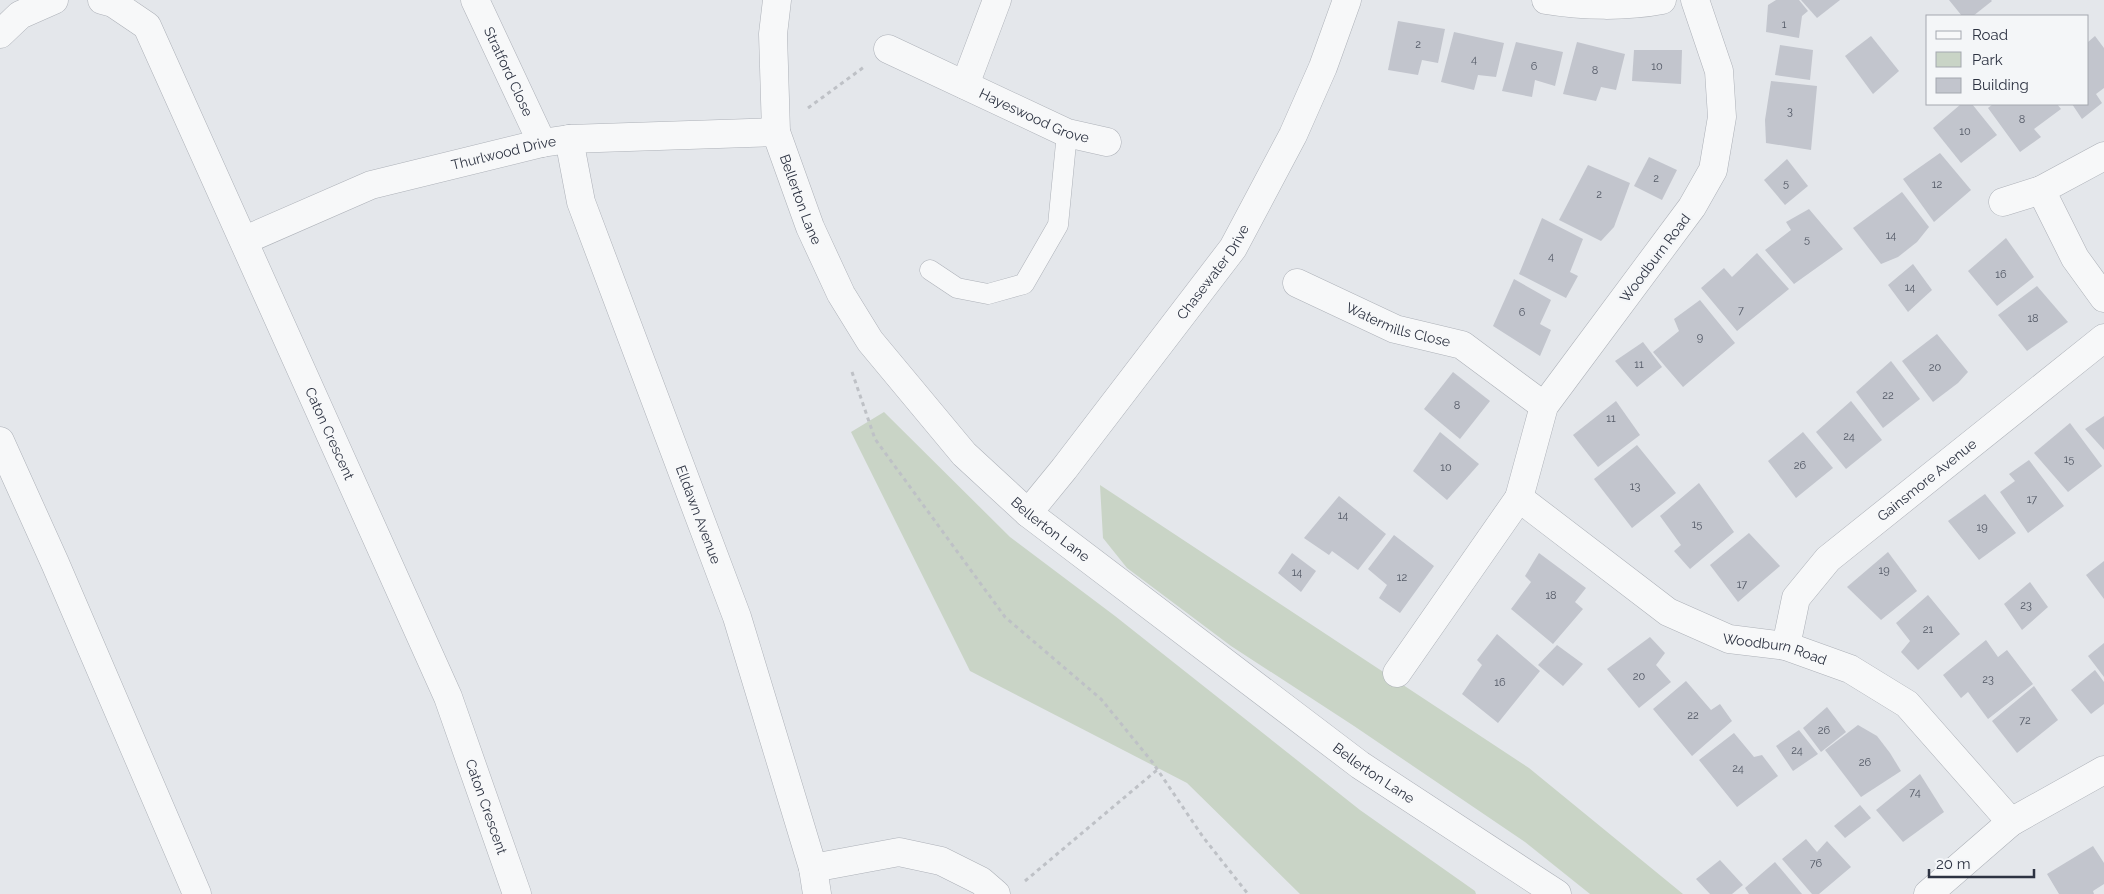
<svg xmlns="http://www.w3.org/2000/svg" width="2104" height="894" font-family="Raleway,sans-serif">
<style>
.green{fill:#c9d4c6}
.building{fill:#c2c5cd}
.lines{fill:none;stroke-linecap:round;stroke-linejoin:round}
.lane-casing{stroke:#adb1b8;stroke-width:21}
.street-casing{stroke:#adb1b8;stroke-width:29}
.path{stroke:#bec1c6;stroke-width:3;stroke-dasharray:4 4;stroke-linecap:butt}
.lane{stroke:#f7f8f9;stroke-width:20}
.street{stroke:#f7f8f9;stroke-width:28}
.labels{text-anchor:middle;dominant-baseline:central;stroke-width:5;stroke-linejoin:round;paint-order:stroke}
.number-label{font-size:11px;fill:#525865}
.street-label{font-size:14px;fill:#2d3342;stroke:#f4f6f8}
</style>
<rect width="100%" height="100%" fill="#e4e7eb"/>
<!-- green -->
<g class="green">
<polygon points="884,412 1010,537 1115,616 1360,810 1475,891 1476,894 1300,894 1187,783 970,671 851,432"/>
<polygon points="1100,485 1529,768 1683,894 1590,894 1525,842 1354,726 1231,646 1127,568 1103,538"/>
</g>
<!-- building -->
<g class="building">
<polygon points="1776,0 1799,0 1808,11 1802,16 1799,38 1766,32 1768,5"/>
<polygon points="1801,0 1840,0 1817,18"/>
<polygon points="1949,0 1991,0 1992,1 1973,16 1962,16"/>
<polygon points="1398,21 1445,29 1438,63 1422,60 1418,75 1388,70"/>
<polygon points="1454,32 1504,43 1496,77 1478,75 1474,90 1441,82"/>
<polygon points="1871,36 1899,71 1873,94 1845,56"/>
<polygon points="2095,36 2104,48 2104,88 2096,94 2102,103 2082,119 2072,104 2088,104 2088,42"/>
<polygon points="1516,42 1563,52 1555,86 1535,80 1532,97 1502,91"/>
<polygon points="1577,42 1625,54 1616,90 1601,87 1596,101 1563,94"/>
<polygon points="1780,45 1813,50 1810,80 1775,75"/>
<polygon points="1634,50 1682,50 1681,84 1632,81"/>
<polygon points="1771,81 1817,86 1811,150 1766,143 1765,120"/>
<polygon points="1961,104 1972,104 1997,135 1961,163 1933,128"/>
<polygon points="1993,104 2057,104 2061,109 2034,129 2041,137 2020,152 1988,108"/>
<polygon points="1940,153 1971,190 1934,222 1903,179"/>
<polygon points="1649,157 1677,170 1662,200 1634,186"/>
<polygon points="1787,159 1808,186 1785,205 1764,180"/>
<polygon points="1588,165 1630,183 1614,227 1601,241 1559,220"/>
<polygon points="1902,192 1929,227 1917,242 1898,257 1881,264 1853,228"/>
<polygon points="1809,209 1843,249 1794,284 1765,250 1791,230 1786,222"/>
<polygon points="1542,218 1583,239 1570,272 1578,276 1566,298 1519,274"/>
<polygon points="2006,238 2034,277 1997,306 1968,271"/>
<polygon points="1757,253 1789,289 1737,331 1701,288 1724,268 1732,277"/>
<polygon points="1913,264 1932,290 1908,312 1888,285"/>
<polygon points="1514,279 1551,300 1540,324 1551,330 1540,356 1493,326"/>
<polygon points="2037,286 2068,322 2027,351 1998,315"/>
<polygon points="1700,300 1735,343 1683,387 1653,352 1679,331 1674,319"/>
<polygon points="1937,334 1968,372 1958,383 1933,402 1902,361"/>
<polygon points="1643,342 1662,367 1637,387 1615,361"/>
<polygon points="1891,361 1920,399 1883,428 1856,392"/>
<polygon points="1453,372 1490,401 1460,439 1424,409"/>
<polygon points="1616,401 1640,435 1598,467 1573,435"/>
<polygon points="1851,401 1882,440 1846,469 1816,432"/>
<polygon points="2104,416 2104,450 2085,429"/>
<polygon points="2070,423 2102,466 2068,492 2034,453"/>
<polygon points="1440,432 1479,464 1447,500 1413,471"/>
<polygon points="1803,432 1833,468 1796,498 1768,461"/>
<polygon points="1637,445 1676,493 1632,528 1594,479"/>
<polygon points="2029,460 2064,506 2028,533 2000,492 2015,481 2009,474"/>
<polygon points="1699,483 1734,532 1690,569 1674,551 1681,545 1660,516"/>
<polygon points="1985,494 2016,533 1979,560 1948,521"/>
<polygon points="1339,496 1386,534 1358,570 1332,551 1329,555 1304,538"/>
<polygon points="1749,533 1780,566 1738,602 1710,565"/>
<polygon points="1394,535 1434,566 1400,613 1379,598 1387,585 1368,569"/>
<polygon points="1888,552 1917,591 1881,620 1847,587"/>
<polygon points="1292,553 1316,571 1301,592 1278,573"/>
<polygon points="1539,553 1586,588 1575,602 1583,609 1553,644 1511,609 1531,582 1525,576"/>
<polygon points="2104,561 2104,599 2086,575"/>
<polygon points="2030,582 2048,607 2022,630 2004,604"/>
<polygon points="1928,595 1960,634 1918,670 1901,652 1910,641 1896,623"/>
<polygon points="1497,634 1540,671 1498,723 1462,694 1482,665 1477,660"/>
<polygon points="1650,637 1665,653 1656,665 1671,682 1639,708 1607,669"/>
<polygon points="1986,640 1998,657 2007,650 2033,684 1988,719 1968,692 1961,698 1943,675"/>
<polygon points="2104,643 2104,677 2088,656"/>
<polygon points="1557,645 1583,664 1563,686 1538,665"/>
<polygon points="2095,670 2104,682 2104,704 2091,714 2071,690"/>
<polygon points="1686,681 1711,710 1720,704 1732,721 1692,756 1653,709"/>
<polygon points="2034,686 2058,720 2017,753 1992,721"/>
<polygon points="1827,707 1846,732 1821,752 1803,728"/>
<polygon points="1858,725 1877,736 1890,753 1901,771 1861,797 1825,750"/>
<polygon points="1799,730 1818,754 1793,771 1776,746"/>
<polygon points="1734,733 1754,757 1762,755 1778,776 1737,807 1699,760"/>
<polygon points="1920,774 1944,812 1903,842 1876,810"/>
<polygon points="1860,805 1871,818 1845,838 1834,826"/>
<polygon points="1806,839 1817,852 1827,841 1851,867 1819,894 1812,894 1782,859"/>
<polygon points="2093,846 2104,863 2104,884 2093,891 2094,894 2059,894 2047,874"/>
<polygon points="1720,860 1743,885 1732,894 1710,894 1696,879"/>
<polygon points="1775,862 1802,894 1749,894 1745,888"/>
</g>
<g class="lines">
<!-- lane casing -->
<g class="lane-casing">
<polyline id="lane" points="930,270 957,288 988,294 1024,284 1058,225 1067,133"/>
</g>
<!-- street casing -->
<g class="street-casing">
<g id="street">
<path id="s1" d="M102 0 113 3 147 26 448 697 517 894"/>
<path id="s2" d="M475 0 542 143"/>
<path id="s3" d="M777 0 773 34 776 132 810 227 841 294 870 341 964 454 1028 513 1360 765 1557 894"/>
<path d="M1546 0C1582 6 1626 7 1662 0"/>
<path id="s4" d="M1695 0 1719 71 1722 117 1713 170 1692 207 1544 406 1519 498 1668 612 1729 639 1786 646 1850 669 1907 704 2011 822"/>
<polyline points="0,34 20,15 54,0"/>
<path id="s5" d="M888 49 1067 133 1107 142"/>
<polyline points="965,85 997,0"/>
<path id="s6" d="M569 139 581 202 737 617 813 868 817 894"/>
<polyline points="2104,156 2041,190 2075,258 2104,298"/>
<polyline points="2003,202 2041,190"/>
<path id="s7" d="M245 240 371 185 542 143 569 139 776 132"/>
<path id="s8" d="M1297 283 1395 329 1462 345 1544 406"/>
<polyline points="0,441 55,563 197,894"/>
<path id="s9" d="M1028 513 1064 469 1233 248 1293 135 1323 67 1347 0"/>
<path id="s10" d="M1786 646 1796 598 1828 559 2104 338"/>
<polyline points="1397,673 1519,498"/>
<polyline points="813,868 899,852 941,861 981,881 996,894"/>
<polyline points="1928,894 2011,822 2104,770"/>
</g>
</g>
<!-- path -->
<g class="path">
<polyline points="808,108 864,67"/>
<polyline points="852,372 875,439 1005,617 1101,699 1153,763 1203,837 1248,894"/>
<polyline points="1025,881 1157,770"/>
</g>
<!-- lane -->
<use href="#lane" class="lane"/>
<!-- street -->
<use href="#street" class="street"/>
</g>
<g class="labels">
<!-- number labels -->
<g class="number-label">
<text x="1784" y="24">1</text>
<text x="1418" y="44">2</text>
<text x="1474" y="59">4</text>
<text x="1534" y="66">6</text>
<text x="1657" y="66">10</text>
<text x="1595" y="70">8</text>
<text x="1790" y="111">3</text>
<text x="2022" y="119">8</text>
<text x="1965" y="131">10</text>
<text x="1656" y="178">2</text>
<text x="1786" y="183">5</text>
<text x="1937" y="184">12</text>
<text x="1599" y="194">2</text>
<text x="1891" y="235">14</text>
<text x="1807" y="239">5</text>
<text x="1551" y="256">4</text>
<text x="2001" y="274">16</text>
<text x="1910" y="287">14</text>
<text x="1741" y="310">7</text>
<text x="1522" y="312">6</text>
<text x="2033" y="318">18</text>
<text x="1700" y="337">9</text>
<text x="1639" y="364">11</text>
<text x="1935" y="367">20</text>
<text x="1888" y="395">22</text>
<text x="1457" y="405">8</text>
<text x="1611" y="418">11</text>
<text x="1849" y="436">24</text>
<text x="2069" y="459">15</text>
<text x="1800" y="465">26</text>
<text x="1446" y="467">10</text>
<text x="1635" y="486">13</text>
<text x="2032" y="499">17</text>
<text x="1343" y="515">14</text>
<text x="1697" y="524">15</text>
<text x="1982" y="527">19</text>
<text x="1884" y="570">19</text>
<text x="1297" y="572">14</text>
<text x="1402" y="577">12</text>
<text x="1742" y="584">17</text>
<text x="1551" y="595">18</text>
<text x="2026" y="605">23</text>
<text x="1928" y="629">21</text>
<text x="1639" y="676">20</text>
<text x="1988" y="679">23</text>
<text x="1500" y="682">16</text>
<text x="1693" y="715">22</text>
<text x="2025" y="720">72</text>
<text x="1824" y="730">26</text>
<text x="1797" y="750">24</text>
<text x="1865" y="762">26</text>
<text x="1738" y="768">24</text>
<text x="1915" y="792">74</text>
<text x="1816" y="863">76</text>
</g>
<!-- street labels -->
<g class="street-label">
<text stroke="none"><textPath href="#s2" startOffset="79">Stratford Close</textPath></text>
<text stroke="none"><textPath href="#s5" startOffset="161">Hayeswood Grove</textPath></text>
<text stroke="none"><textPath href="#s7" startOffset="274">Thurlwood Drive</textPath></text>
<text stroke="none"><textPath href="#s3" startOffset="204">Bellerton Lane</textPath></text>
<text transform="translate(1655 258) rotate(-53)">Woodburn Road</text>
<text stroke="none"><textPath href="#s9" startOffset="304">Chasewater Drive</textPath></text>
<text stroke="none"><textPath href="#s8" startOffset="110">Watermills Close</textPath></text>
<text stroke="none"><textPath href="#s1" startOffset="499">Caton Crescent</textPath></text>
<text stroke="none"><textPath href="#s10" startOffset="226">Gainsmore Avenue</textPath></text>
<text stroke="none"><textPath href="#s6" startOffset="398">Elldawn Avenue</textPath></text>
<text stroke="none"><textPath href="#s3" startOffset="624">Bellerton Lane</textPath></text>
<text stroke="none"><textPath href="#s4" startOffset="862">Woodburn Road</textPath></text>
<text stroke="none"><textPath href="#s3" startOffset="1029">Bellerton Lane</textPath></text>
<text stroke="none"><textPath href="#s1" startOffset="904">Caton Crescent</textPath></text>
</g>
</g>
<!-- legend -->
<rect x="1926" y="15" width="162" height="90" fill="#f4f6f8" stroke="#a4a8af"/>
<rect x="1936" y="31" width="25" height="8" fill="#f7f8f9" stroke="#a4a8af"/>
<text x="1972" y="40" font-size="15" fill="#2d3342">Road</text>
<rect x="1936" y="52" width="25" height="15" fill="#c9d4c6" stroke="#a4a8af"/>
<text x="1972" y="65" font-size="15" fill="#2d3342">Park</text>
<rect x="1936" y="78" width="25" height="15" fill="#c2c5cd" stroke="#a4a8af"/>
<text x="1972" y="90" font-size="15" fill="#2d3342">Building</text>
<!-- scale -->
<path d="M1929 869v8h105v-8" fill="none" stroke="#2d3342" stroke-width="2.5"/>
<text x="1936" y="869" font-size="15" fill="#2d3342" stroke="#f4f6f8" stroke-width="4" paint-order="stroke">20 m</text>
</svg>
